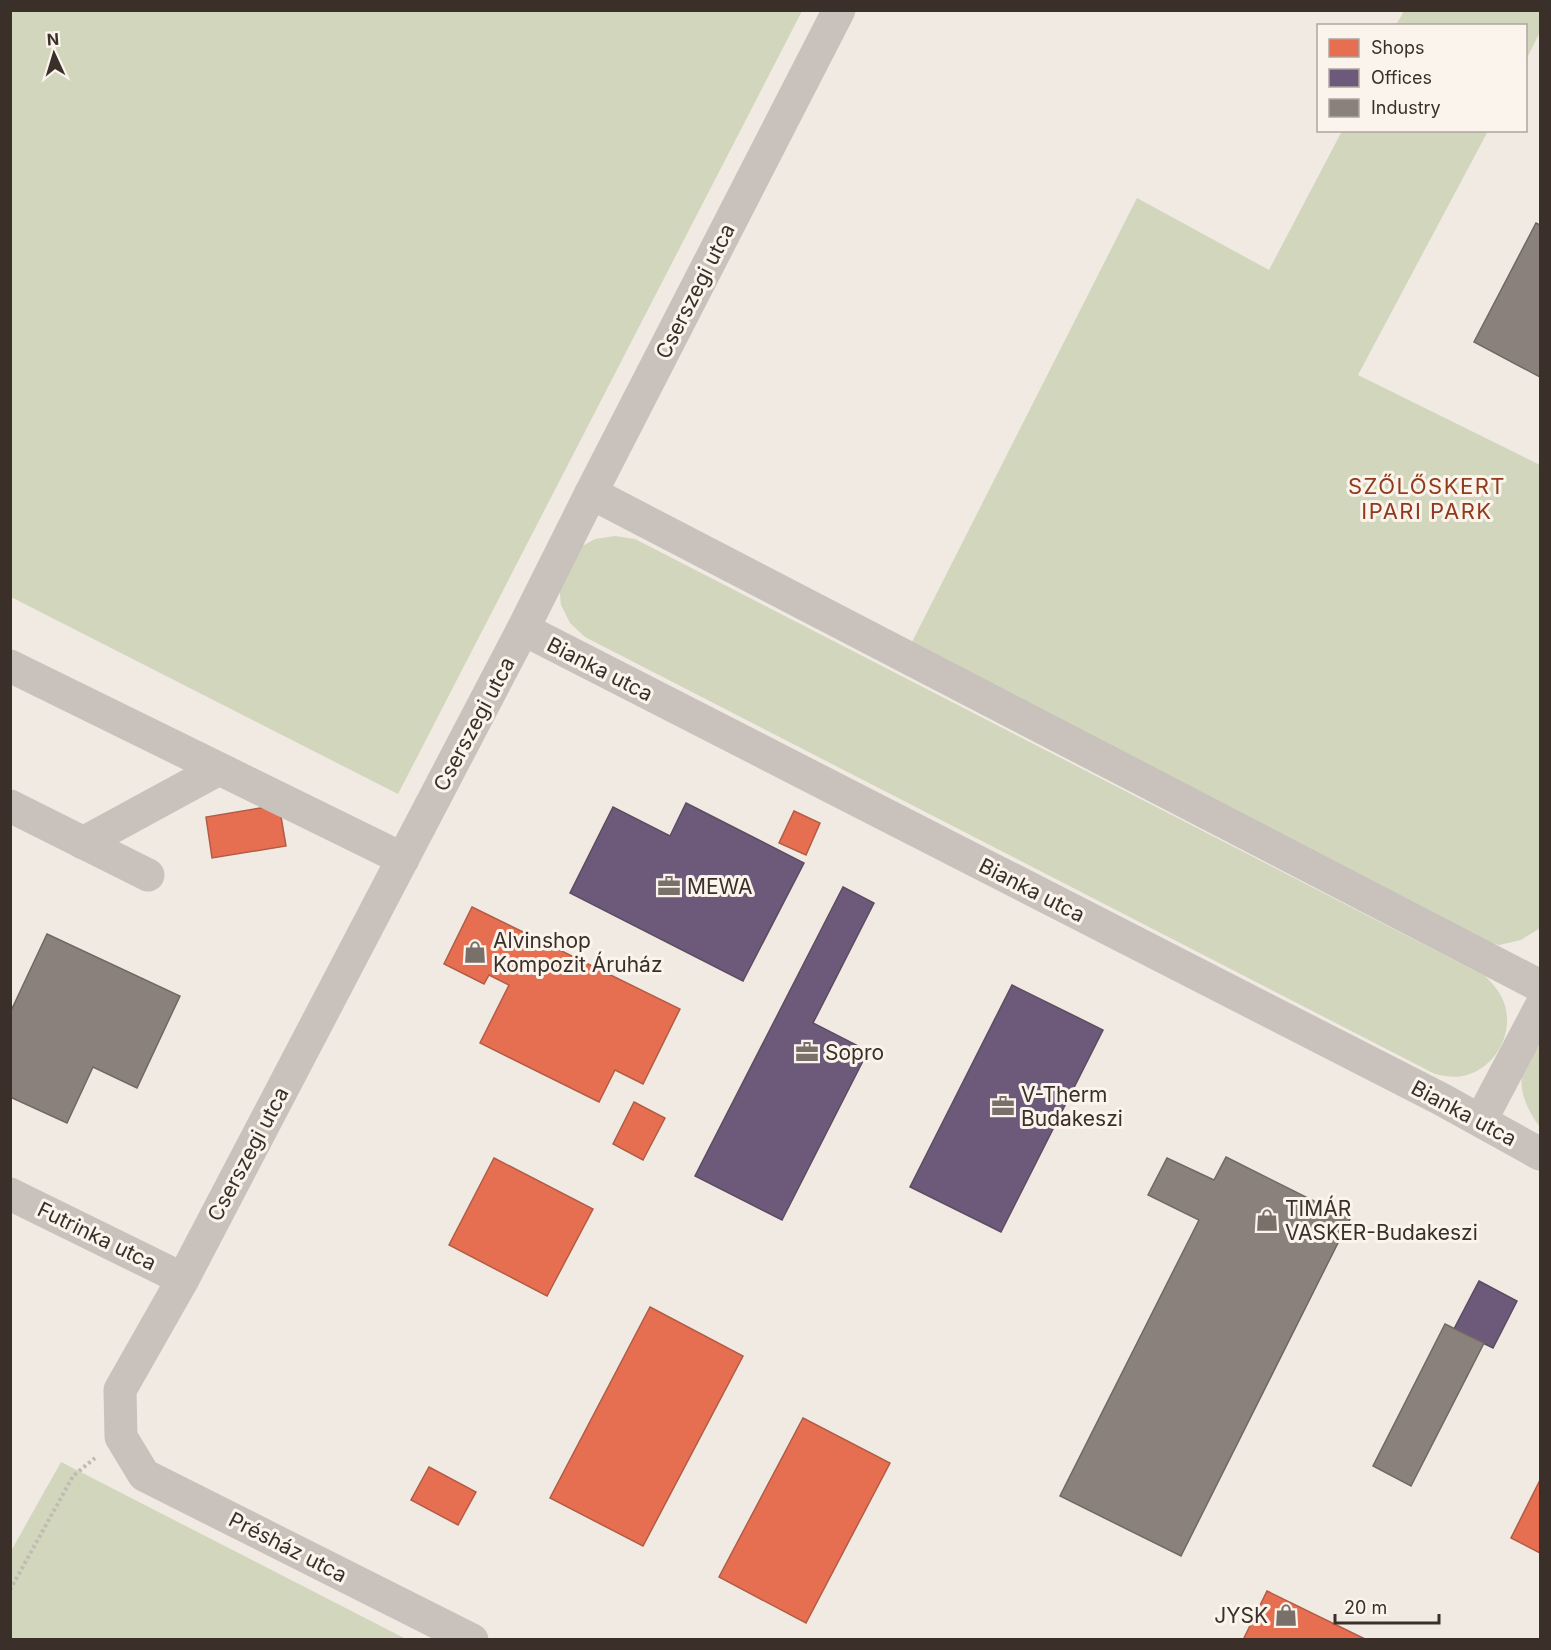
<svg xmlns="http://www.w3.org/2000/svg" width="1551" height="1650" font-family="Inter,sans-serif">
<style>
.green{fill:#d1d6bc}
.shops{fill:#e76f51;stroke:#b35c45;stroke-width:1.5}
.offices{fill:#6d597a;stroke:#5e4c62;stroke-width:1.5}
.industry{fill:#8a817c;stroke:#726863;stroke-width:1.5}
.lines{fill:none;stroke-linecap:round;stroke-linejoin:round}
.path{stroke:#c2bbb4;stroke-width:4;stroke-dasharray:3 3;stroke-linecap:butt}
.minor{stroke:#c9c2bc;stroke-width:33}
.labels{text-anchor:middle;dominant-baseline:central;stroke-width:6;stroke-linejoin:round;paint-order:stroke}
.street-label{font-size:21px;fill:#3b2f29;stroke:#fbf4ec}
.poi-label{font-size:21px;fill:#3b2f29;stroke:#fbf4ec;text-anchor:start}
.neighbourhood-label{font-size:22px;letter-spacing:1.5px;fill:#903a1c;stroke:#fbf4ec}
</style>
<rect width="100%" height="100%" fill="#f0eae3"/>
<!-- green -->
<g class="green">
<polygon points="10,11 802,11 398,794 11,597"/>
<polygon points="1404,11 1540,11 1540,32 1526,60 1526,26 1396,25"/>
<polygon points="1342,131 1488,131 1358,375 1540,465 1540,928 1521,940 1499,945 1475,938 912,642 1137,198 1269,270"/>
<path d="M615 536 635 539 1485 976C1491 982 1498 989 1502 998 1517 1029 1497 1069 1463 1076 1453 1078 1444 1076 1435 1074L585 637 570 623 561 605 559 585 577 549 595 539Z"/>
<path d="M1540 1046V1127C1520 1101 1511 1069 1540 1046Z"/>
<polygon points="61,1462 406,1639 11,1639 11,1551"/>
</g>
<!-- shops -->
<g class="shops">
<polygon points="279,805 286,846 212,858 206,817"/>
<polygon points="794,811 820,823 806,855 779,843"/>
<polygon points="472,907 680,1009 643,1084 615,1070 599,1102 480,1043 509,985 489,975 484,984 444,964"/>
<polygon points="634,1102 665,1118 643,1160 613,1144"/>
<polygon points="494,1158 593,1209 547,1296 449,1245"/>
<polygon points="650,1307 743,1356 643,1546 550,1498"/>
<polygon points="803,1418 890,1463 806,1623 719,1577"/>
<polygon points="429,1467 476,1492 458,1525 411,1500"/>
<polygon points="1540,1480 1540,1553 1511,1538"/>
<polygon points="1267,1591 1367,1640 1243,1640"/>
</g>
<!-- offices -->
<g class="offices">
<polygon points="686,803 804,863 743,981 570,893 613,807 670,836"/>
<polygon points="843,887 874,903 813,1023 868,1051 782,1220 695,1176"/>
<polygon points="1012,985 1103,1030 1001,1232 910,1187"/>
<polygon points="1479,1281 1517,1301 1493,1348 1454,1329"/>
</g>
<!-- industry -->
<g class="industry">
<polygon points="1536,223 1540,225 1540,377 1474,342"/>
<polygon points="47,934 180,996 137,1088 93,1067 67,1123 10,1097 10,1013"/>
<polygon points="1226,1157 1350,1219 1181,1556 1060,1496 1199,1220 1148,1195 1167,1158 1214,1180"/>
<polygon points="1445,1324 1484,1343 1411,1486 1373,1466"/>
</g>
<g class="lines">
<!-- path -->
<polyline class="path" points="10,1590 73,1476 95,1458"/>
<!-- minor -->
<g class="minor">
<polyline points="591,493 1540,986"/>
<polyline points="523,629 1441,1099 1540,1154"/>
<polyline points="10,666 403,859"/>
<polyline points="10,806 148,875"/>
<polyline points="83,843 219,769"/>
<polyline points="1481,1120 1540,1008"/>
<polyline points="10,1194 183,1279"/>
<polyline points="472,1640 144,1475 121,1437 120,1390 183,1279 523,629 591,493 839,10"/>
</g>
</g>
<!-- icons -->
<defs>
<g id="office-bare" transform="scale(1.8)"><path d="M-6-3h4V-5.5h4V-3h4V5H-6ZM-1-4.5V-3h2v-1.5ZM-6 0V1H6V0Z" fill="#7a706a" stroke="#fbf4ec" stroke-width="2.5" paint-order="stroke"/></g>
<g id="shop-bare" transform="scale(1.8)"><path d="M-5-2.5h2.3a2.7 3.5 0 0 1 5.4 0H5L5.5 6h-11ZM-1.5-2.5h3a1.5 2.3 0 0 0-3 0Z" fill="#7a706a" stroke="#fbf4ec" stroke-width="2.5" paint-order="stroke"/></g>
</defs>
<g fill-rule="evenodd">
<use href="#office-bare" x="669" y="886"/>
<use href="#shop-bare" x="475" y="952"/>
<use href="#office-bare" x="807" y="1052"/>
<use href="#office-bare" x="1003" y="1106"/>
<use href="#shop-bare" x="1267" y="1220"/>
<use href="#shop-bare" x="1286" y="1615"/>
</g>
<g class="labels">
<!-- street labels -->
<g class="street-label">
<text transform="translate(695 291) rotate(-63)">Cserszegi utca</text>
<text transform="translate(600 669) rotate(27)">Bianka utca</text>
<text transform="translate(474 724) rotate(-62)">Cserszegi utca</text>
<text transform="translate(1032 890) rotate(27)">Bianka utca</text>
<text transform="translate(1464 1113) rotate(28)">Bianka utca</text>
<text transform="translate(248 1154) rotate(-62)">Cserszegi utca</text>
<text transform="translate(97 1236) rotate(26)">Futrinka utca</text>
<text transform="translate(288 1547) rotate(27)">Présház utca</text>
</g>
<!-- poi labels -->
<g class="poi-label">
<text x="687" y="886">MEWA</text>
<text x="493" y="940">Alvinshop<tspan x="493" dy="24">Kompozit Áruház</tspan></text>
<text x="825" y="1052">Sopro</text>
<text x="1021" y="1094">V-Therm<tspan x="1021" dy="24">Budakeszi</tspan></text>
<text x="1285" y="1208">TIMÁR<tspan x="1285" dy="24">VASKER-Budakeszi</tspan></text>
<text x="1268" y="1615" text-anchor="end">JYSK</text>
</g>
<!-- neighbourhood labels -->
<g class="neighbourhood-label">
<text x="1427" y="486">SZŐLŐSKERT<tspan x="1427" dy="25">IPARI PARK</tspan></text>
</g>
</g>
<!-- border -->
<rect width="1551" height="1650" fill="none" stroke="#3b2f29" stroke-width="24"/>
<!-- legend -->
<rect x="1317" y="24" width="210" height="108" fill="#fbf4ec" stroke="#aea59e" stroke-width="1.5"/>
<rect x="1329" y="39" width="30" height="18" fill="#e76f51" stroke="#aea59e" stroke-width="1.5"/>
<text x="1371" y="54" font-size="18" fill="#3b2f29">Shops</text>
<rect x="1329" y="69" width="30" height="18" fill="#6d597a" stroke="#aea59e" stroke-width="1.5"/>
<text x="1371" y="84" font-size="18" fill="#3b2f29">Offices</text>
<rect x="1329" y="99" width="30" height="18" fill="#8a817c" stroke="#aea59e" stroke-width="1.5"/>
<text x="1371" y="114" font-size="18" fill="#3b2f29">Industry</text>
<!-- north arrow -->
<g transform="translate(54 54) rotate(356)" stroke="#fbf4ec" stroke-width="4.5" paint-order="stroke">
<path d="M0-4.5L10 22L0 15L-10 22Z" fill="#3b2f29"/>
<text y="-9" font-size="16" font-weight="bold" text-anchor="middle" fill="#3b2f29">N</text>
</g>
<!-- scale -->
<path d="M1335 1614v9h104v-9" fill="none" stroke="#3b2f29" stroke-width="3"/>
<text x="1344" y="1614" font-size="18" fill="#3b2f29" stroke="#fbf4ec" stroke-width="4.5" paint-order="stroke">20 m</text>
</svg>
